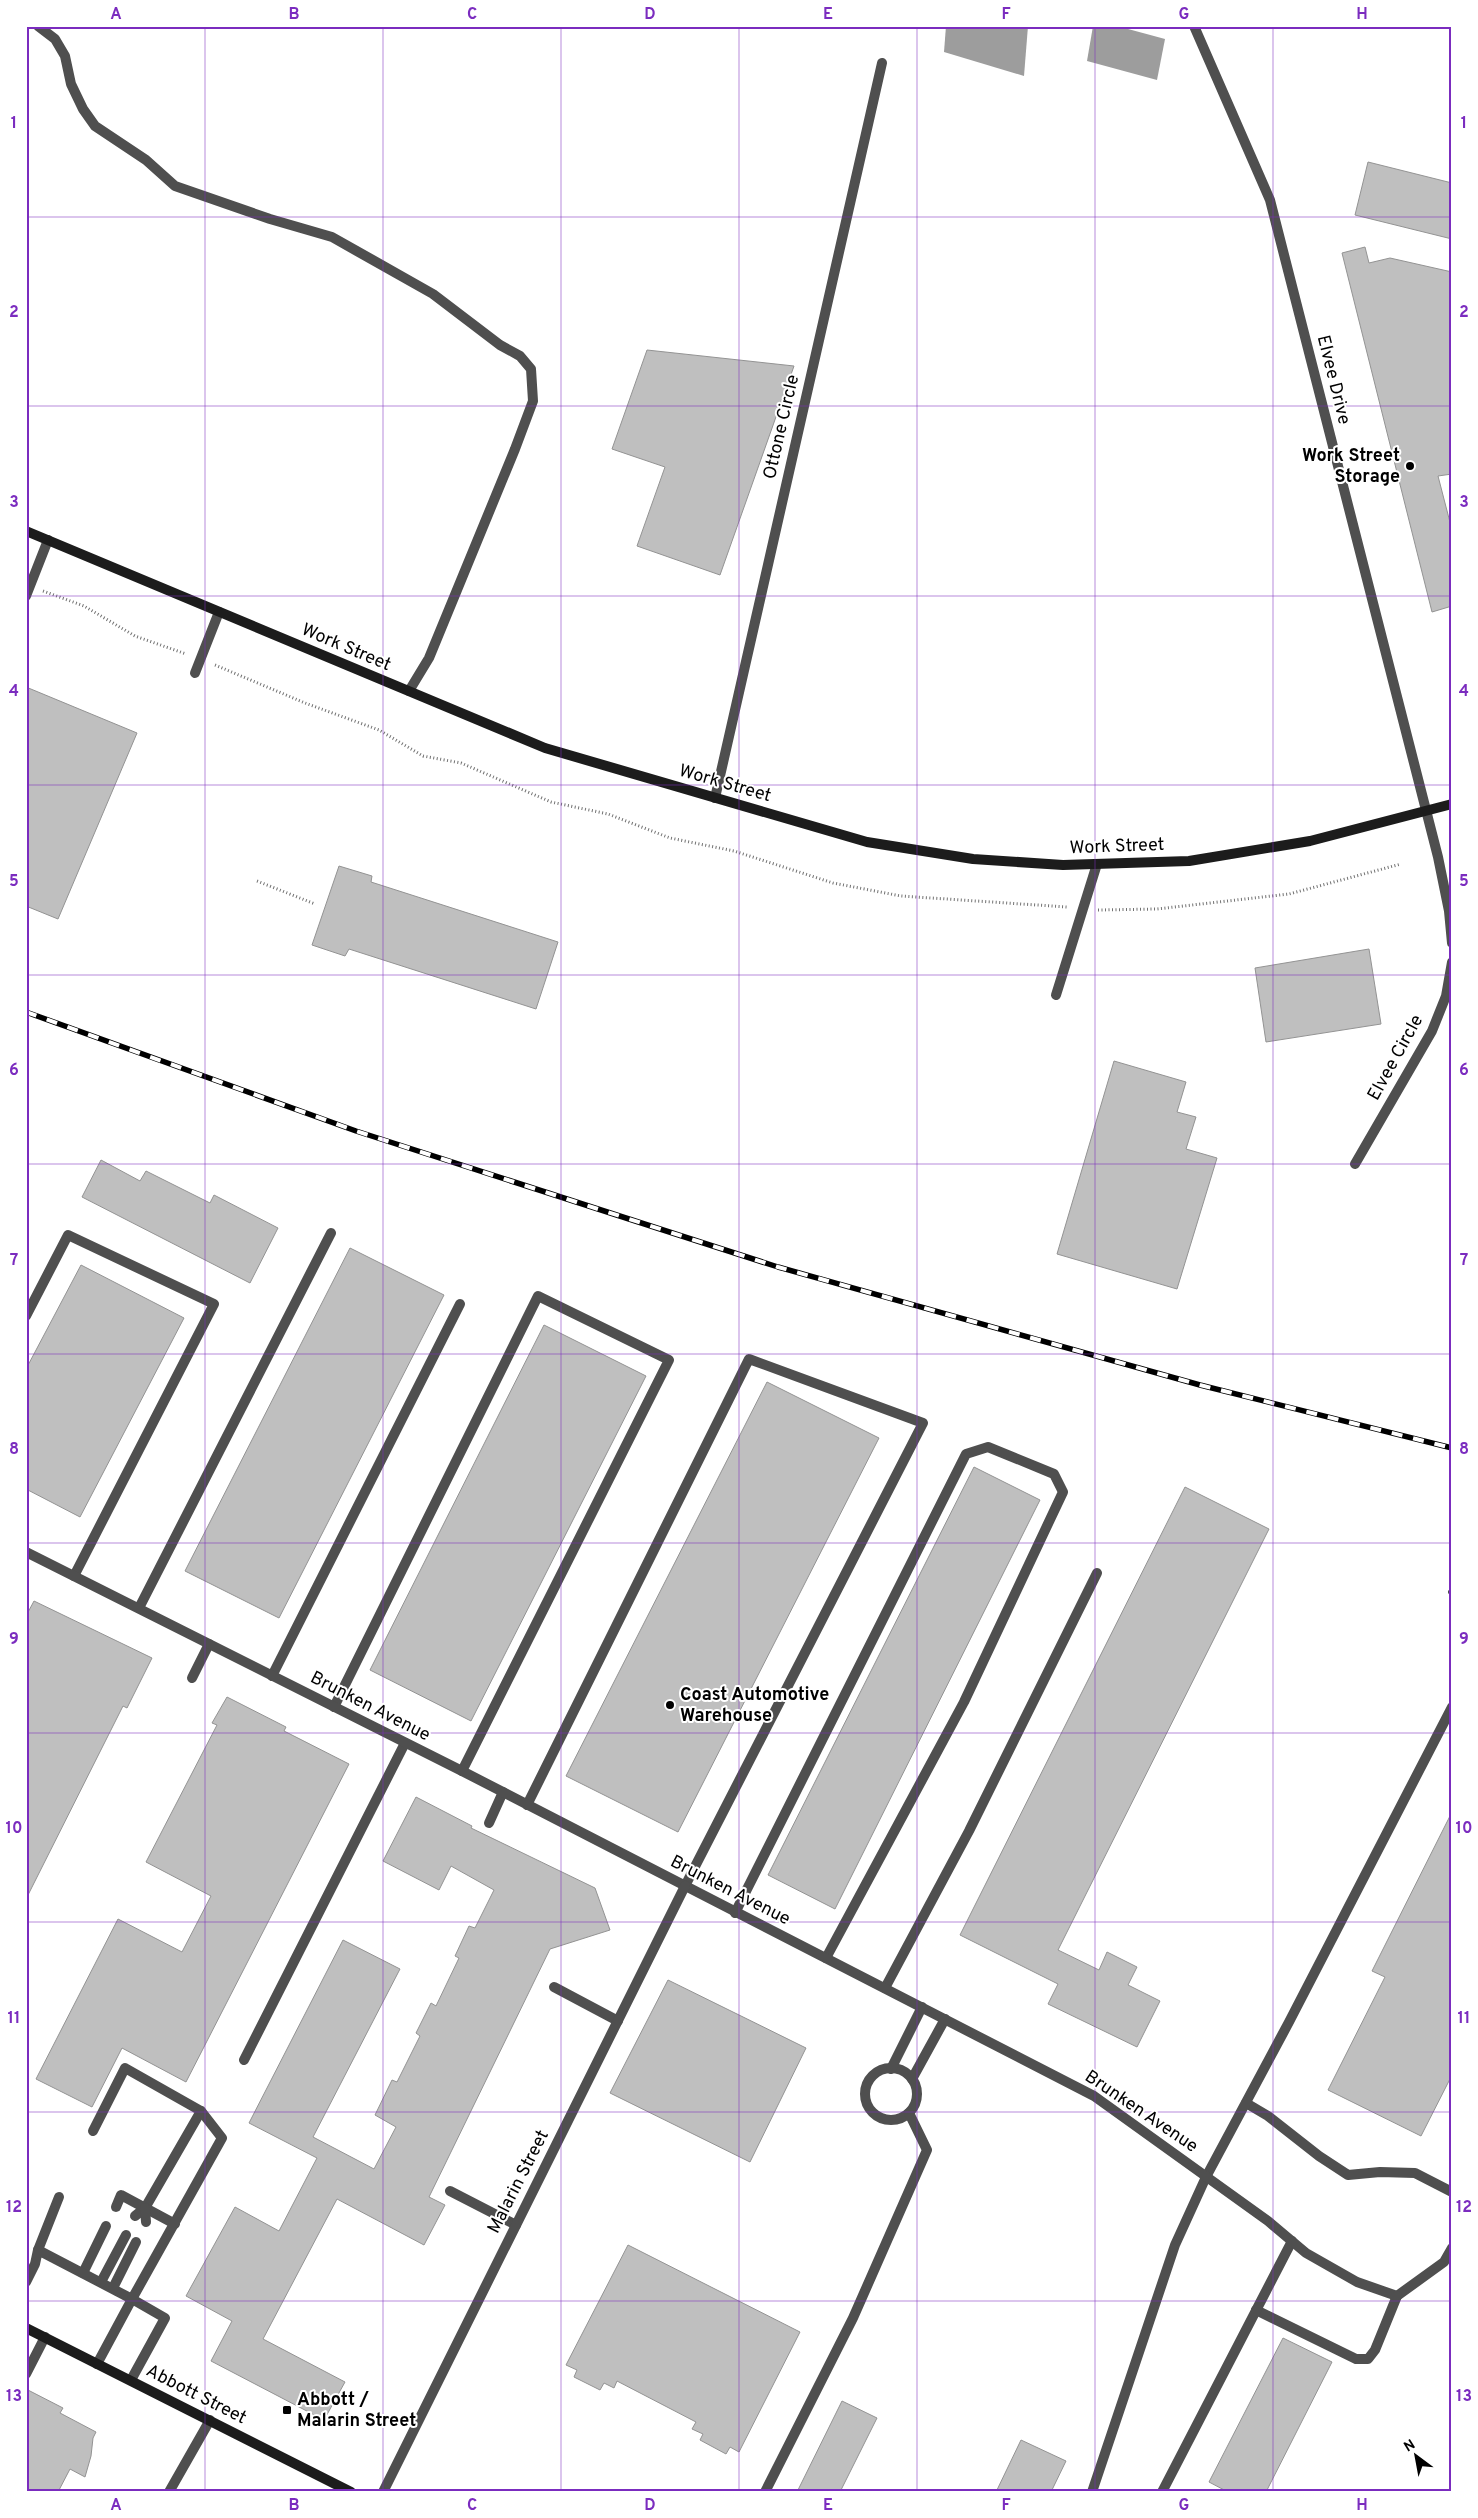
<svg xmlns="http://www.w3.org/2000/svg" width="1478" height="2518" font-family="Overpass,sans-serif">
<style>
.water{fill:#9d9d9d}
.building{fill:#bfbfbf;stroke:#939393}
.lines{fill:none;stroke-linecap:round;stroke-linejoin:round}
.path{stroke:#717171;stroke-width:3;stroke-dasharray:1 2.5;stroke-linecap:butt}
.lane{stroke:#4f4f4f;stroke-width:10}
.street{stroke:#4f4f4f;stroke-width:10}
.secondary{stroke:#1c1c1c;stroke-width:10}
.rail-casing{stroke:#000;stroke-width:5.5}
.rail{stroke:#fff;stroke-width:4;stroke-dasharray:11;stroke-linecap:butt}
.grid{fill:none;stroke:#7b2cbf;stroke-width:1;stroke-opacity:0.55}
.poi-dot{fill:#000;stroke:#fff;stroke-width:2}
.labels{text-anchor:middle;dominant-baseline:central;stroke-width:4;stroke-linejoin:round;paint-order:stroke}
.street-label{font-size:18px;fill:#000;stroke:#fff}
.poi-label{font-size:18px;font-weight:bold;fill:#000;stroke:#fff;text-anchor:start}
.neatline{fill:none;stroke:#7b2cbf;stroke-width:2}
.grid-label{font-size:16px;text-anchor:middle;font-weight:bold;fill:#7b2cbf}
</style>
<rect width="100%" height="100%" fill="#fff"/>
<!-- water -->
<g class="water">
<polygon points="946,26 1028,26 1024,76 944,52"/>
<polygon points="1093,26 1117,26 1165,39 1157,80 1087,61"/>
</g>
<!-- building -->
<g class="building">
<polygon points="1368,162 1452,183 1452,239 1355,215"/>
<polygon points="1365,247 1369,263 1390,258 1452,272 1452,474 1438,476 1452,530 1452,606 1432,612 1342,253"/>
<polygon points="647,350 794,366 720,575 637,546 665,467 612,449"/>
<polygon points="26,687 137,733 58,919 26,906"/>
<polygon points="339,866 372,876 371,882 558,942 536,1009 349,949 345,956 312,945"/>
<polygon points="1369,949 1381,1024 1266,1042 1255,968"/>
<polygon points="1114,1061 1186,1082 1177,1112 1196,1117 1186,1149 1217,1158 1177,1289 1057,1254"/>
<polygon points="101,1160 140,1181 146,1171 210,1203 214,1195 278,1228 250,1283 82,1197"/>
<polygon points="350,1248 444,1295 279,1618 185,1571"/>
<polygon points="81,1265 184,1318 80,1517 26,1489 26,1369"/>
<polygon points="544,1325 646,1376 471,1721 370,1670"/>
<polygon points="767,1382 879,1438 678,1832 566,1776"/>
<polygon points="974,1467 1040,1500 835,1909 768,1875"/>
<polygon points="1185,1487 1269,1529 1058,1950 1099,1970 1107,1952 1137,1967 1128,1985 1160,2001 1137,2047 1048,2004 1058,1984 960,1935"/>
<polygon points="34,1601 152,1658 127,1708 123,1706 26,1899 26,1616"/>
<polygon points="227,1697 286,1727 284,1731 349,1764 186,2082 122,2048 92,2107 36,2079 118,1919 182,1952 211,1896 146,1862 217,1725 212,1723"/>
<polygon points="416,1797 472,1826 471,1828 595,1888 610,1930 550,1949 429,2197 445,2205 424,2245 337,2199 263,2339 345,2382 324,2420 211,2361 232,2321 186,2296 235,2207 279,2231 317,2158 249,2123 343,1940 400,1969 313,2137 374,2169 396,2127 375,2115 392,2080 397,2082 420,2036 416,2033 431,2003 436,2006 459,1958 455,1956 469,1926 475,1928 494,1890 451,1866 439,1890 383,1861"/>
<polygon points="1452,1812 1452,2075 1421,2136 1328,2090 1385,1977 1372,1971"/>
<polygon points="668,1980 806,2048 750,2162 610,2093"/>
<polygon points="628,2245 800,2332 739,2452 730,2447 726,2454 700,2440 703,2434 692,2429 696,2422 617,2381 614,2388 604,2383 600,2390 574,2377 577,2370 566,2365"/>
<polygon points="1283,2338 1332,2362 1266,2492 1228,2492 1209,2482"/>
<polygon points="26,2389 63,2408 60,2413 96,2432 93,2438 91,2456 85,2477 70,2469 58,2492 26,2492"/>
<polygon points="842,2401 877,2418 840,2492 797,2492"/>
<polygon points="1021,2440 1066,2461 1051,2492 996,2492"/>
</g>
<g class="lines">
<!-- path -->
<g class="path">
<polyline points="43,591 84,606 135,636 186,654"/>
<polyline points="215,665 305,703 379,730 423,756 461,763 551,802 608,814 670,838 734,851 833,883 901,896 1067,907"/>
<polyline points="257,881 315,904"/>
<polyline points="1098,910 1157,909 1289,894 1401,864"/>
</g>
<!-- lane -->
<g class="lane">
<polyline points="38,26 55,39 65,56 71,84 83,109 95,126 146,160 175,186 270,219 332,237 433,294 500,345 520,356 531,369 533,401 515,449 429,658 409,691"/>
<polyline points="26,596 48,540"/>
<polyline points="195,673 219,612"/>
<polyline points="1056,995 1097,864"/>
<polyline points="26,1316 68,1235 214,1304 74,1576"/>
<polyline points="139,1608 331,1233"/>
<polyline points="272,1676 460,1304"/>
<polyline points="192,1678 209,1644"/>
<polyline points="334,1707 538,1296 669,1360 462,1771"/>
<polyline points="527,1805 749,1359 923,1423 685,1886"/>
<polyline points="489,1823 503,1792"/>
<polyline points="735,1913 966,1454 988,1447 1054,1474 1063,1492 964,1702 826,1958"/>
<polyline points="554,1987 618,2021"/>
<polyline points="885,1988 969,1831 1097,1573"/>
<polyline points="244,2060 405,1743"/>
<circle cx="891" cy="2094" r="26"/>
<polyline points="891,2069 922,2007"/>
<polyline points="912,2079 945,2019"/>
<polyline points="1246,2103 1268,2116 1319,2156 1348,2175 1380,2172 1415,2173 1452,2192"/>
<polyline points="93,2131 125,2068 201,2111 145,2208 135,2216"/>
<polyline points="450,2191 516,2225"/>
<polyline points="116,2207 121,2195 175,2224"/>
<polyline points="145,2208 146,2222"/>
<polyline points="38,2250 59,2197"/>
<polyline points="83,2273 106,2226"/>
<polyline points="26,2282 35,2264 38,2250 132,2299 97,2364"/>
<polyline points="101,2282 126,2235"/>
<polyline points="113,2288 136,2242"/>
<polyline points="1256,2310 1356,2359 1368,2359 1375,2350 1397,2296 1444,2262 1452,2248"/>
<polyline points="26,2374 45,2337"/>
<polyline points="131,2380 165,2318 132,2299 222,2138 201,2111"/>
<polyline points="169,2492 210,2420"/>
<polyline points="765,2492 853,2318 927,2150 909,2113"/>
<polyline points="1092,2492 1175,2245 1206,2177 1289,2022 1452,1707"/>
<polyline points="1162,2492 1292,2241"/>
</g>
<!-- street -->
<g class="street">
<polyline points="1194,26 1270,200 1438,857 1449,911 1452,943"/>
<polyline points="715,798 882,63"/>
<polyline points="1355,1164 1432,1031 1446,996 1452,962"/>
<polyline points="26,1552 462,1771 1094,2096 1268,2221 1306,2253 1357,2282 1397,2296"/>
<polyline points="383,2492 685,1886"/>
</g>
<!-- secondary -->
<g class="secondary">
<polyline points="26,531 545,748 867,842 973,859 1063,865 1189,861 1310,841 1452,804"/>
<polyline points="26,2328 351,2492"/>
</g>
<!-- rail casing -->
<g class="rail-casing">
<g id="rail">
<polyline points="26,1012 356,1131 778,1267 1200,1385 1452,1448"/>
<polyline points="1451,1592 1452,1592"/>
</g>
</g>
<!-- rail -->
<use href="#rail" class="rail"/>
</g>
<!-- grid -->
<path class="grid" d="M205 26V2492M383 26V2492M561 26V2492M739 26V2492M917 26V2492M1095 26V2492M1273 26V2492M26 217H1452M26 406H1452M26 596H1452M26 785H1452M26 975H1452M26 1164H1452M26 1354H1452M26 1543H1452M26 1733H1452M26 1922H1452M26 2112H1452M26 2301H1452"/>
<!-- markers -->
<g class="poi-dot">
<circle cx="1410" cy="466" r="5"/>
<circle cx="670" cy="1705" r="5"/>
<rect x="282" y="2405" width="10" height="10" rx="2.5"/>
</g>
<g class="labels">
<!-- street labels -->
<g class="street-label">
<text transform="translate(1333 380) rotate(76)">Elvee Drive</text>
<text transform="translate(782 427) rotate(-77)">Ottone Circle</text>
<text transform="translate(346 648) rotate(23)">Work Street</text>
<text transform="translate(725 784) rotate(16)">Work Street</text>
<text transform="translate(1117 847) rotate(-2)">Work Street</text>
<text transform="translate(1396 1058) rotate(-61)">Elvee Circle</text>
<text transform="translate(370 1707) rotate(27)">Brunken Avenue</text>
<text transform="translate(730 1891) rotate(27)">Brunken Avenue</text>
<text transform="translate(1141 2112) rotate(34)">Brunken Avenue</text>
<text transform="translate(519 2182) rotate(-63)">Malarin Street</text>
<text transform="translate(196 2395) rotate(27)">Abbott Street</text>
</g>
<!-- poi labels -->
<g class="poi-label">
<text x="1400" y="456" text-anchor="end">Work Street<tspan x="1400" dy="21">Storage</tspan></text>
<text x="680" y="1695">Coast Automotive<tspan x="680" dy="21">Warehouse</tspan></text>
<text x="297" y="2400">Abbott /<tspan x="297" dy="21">Malarin Street</tspan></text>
</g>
</g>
<!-- border -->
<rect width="1478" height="2518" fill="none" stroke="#ffffff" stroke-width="55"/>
<!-- north arrow -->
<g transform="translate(1416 2456) rotate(328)" stroke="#ffffff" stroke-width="4" paint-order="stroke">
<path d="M0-4L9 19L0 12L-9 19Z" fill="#000000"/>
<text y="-8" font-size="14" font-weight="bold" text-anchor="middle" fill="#000000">N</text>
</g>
<rect x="28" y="28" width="1422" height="2462" class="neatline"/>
<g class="grid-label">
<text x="116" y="19">A</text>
<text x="294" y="19">B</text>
<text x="472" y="19">C</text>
<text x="650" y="19">D</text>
<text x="828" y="19">E</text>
<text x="1006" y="19">F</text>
<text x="1184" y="19">G</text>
<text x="1362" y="19">H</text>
<text x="14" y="128">1</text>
<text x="1464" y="128">1</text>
<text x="14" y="317">2</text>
<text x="1464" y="317">2</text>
<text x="14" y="507">3</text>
<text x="1464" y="507">3</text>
<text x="14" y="696">4</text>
<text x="1464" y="696">4</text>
<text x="14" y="886">5</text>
<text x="1464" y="886">5</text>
<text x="14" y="1075">6</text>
<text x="1464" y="1075">6</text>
<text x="14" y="1265">7</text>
<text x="1464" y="1265">7</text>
<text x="14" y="1454">8</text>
<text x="1464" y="1454">8</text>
<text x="14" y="1644">9</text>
<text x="1464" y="1644">9</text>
<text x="14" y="1833">10</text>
<text x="1464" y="1833">10</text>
<text x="14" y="2023">11</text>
<text x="1464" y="2023">11</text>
<text x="14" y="2212">12</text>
<text x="1464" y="2212">12</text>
<text x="14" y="2401">13</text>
<text x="1464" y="2401">13</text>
<text x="116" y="2510">A</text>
<text x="294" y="2510">B</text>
<text x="472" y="2510">C</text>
<text x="650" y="2510">D</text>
<text x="828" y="2510">E</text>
<text x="1006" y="2510">F</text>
<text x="1184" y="2510">G</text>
<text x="1362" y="2510">H</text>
</g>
</svg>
